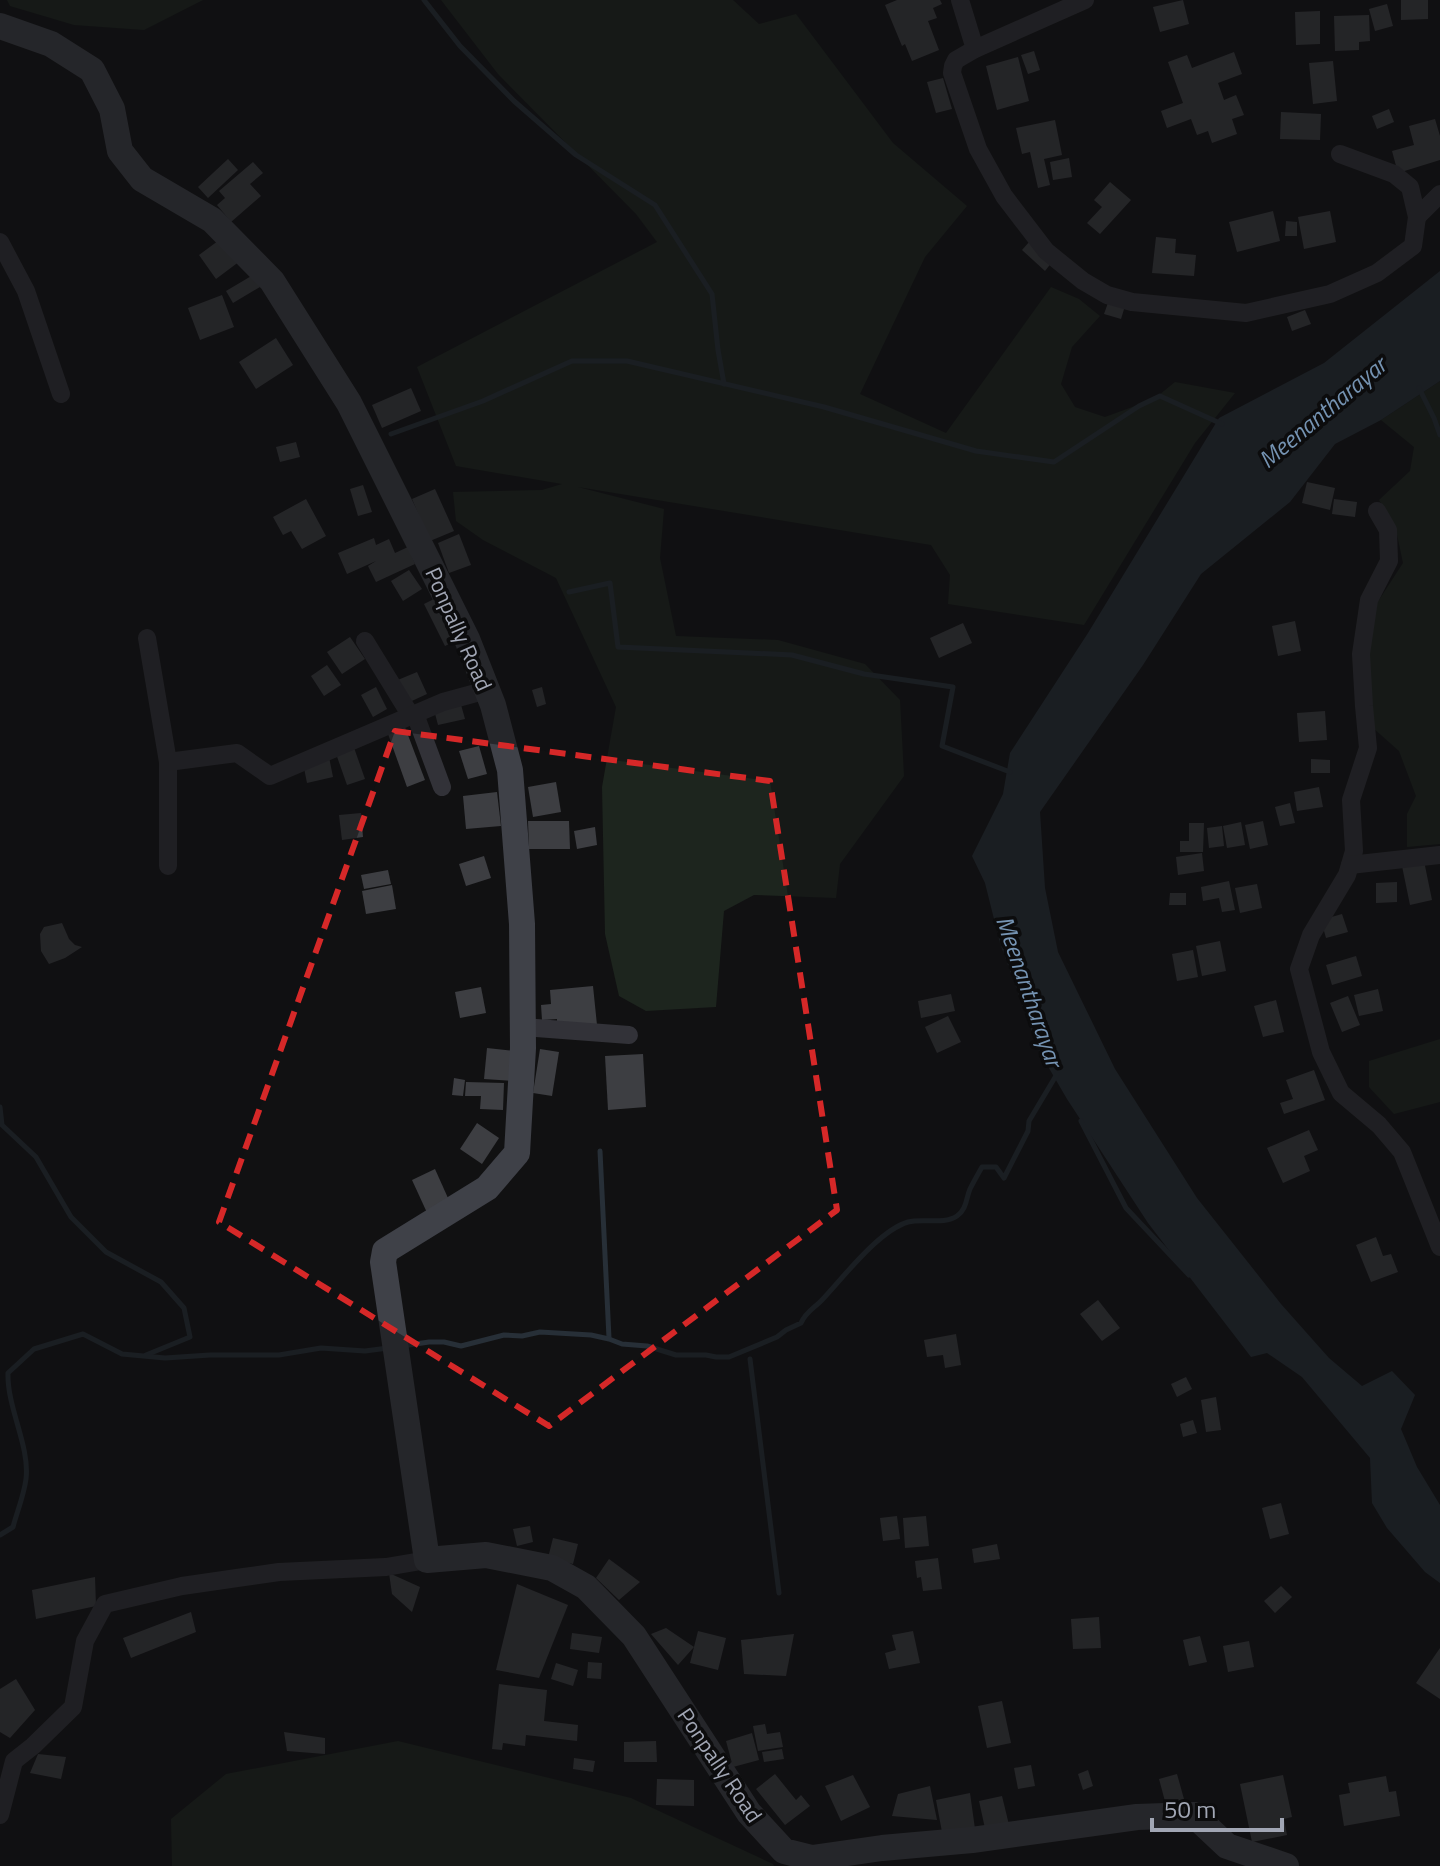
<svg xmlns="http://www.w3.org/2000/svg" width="1440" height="1866" font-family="'Titillium Web',sans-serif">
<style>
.green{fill:#1d251e}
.water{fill:#272f37}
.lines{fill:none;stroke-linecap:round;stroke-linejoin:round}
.stream{stroke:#272f37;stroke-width:5}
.building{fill:#3d3e42}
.minor{stroke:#323238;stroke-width:18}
.secondary{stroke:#3f4148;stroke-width:26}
.marked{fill:none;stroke:#d62828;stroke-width:6;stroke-dasharray:16 10;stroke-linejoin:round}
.labels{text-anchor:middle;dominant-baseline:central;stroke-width:7;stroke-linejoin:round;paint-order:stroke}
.street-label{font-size:22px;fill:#a1a6b4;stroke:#0c0c0d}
.water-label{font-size:24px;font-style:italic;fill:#7593b2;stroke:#0c0c0d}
</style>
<rect width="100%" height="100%" fill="#111112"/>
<!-- green -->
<g class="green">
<polygon points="7,0 203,0 144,30 74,25 10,6"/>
<polygon points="441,0 733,0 759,24 796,14 893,143 967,206 925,257 860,394 946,433 1051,287 1079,299 1100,316 1072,347 1061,384 1075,407 1105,417 1154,399 1175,382 1235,393 1195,443 1084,625 948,604 950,575 931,545 578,487 664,509 660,558 676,636 778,640 865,664 900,700 904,776 840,864 836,898 754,895 724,911 716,1007 646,1011 619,996 605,934 602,787 616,707 556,578 483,540 456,521 453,492 542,490 562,484 456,466 417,367 657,242 636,214 498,74"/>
<polygon points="1440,381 1440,844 1407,847 1407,814 1416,796 1399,751 1372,727 1367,668 1377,603 1403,563 1395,525 1379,500 1410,471 1414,447 1381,420"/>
<polygon points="1440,1039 1440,1102 1394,1114 1369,1087 1369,1061"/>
<polygon points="398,1741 631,1798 773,1864 774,1866 172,1866 171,1819 226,1774"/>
</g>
<!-- water -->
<polygon class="water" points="1440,271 1440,381 1381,420 1335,444 1290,502 1201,574 1143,665 1040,812 1045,888 1058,952 1115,1069 1197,1198 1281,1304 1329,1358 1362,1386 1392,1371 1415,1395 1401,1429 1417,1467 1440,1505 1440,1583 1425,1572 1387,1528 1372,1503 1370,1458 1302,1377 1267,1353 1251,1357 1148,1223 1067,1099 1039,1051 1000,943 985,883 972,856 1003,794 1010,753 1088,633 1219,418 1324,363"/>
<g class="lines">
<!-- stream -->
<g class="stream">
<polyline points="424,0 460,46 514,101 576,155 655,205 712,294 718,350 724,384"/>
<polyline points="1419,388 1434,418 1440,435"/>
<polyline points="391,434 483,401 572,361 627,361 824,407 976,451 1054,462 1139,406 1160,396 1222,424"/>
<polyline points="569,592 610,583 618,647 792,655 864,674 953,687 942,746 1010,772"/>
<polyline points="0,1107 2,1125 36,1157 71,1217 106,1252 161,1282 184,1308 190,1337 146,1355"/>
<polyline points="1081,1121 1126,1208 1189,1275"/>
<polyline points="600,1151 609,1338"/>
<path d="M402 1346 429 1342H444L461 1346 504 1335 522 1336 540 1332 591 1335 609 1339 622 1344 647 1346 676 1355H706L716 1357H729L777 1337 786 1330 801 1323C806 1312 813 1309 821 1301 843 1278 878 1231 908 1222 923 1218 944 1225 957 1216 967 1209 966 1198 970 1189 974 1181 978 1174 982 1167H996L1004 1178 1028 1131 1029 1121 1057 1074"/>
<polyline points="750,1359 779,1593"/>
<path d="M0 1535 13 1527C17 1512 24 1495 26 1479 30 1446 7 1408 8 1373L34 1349 83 1334 122 1354 165 1358 210 1355H279L321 1348 365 1351 388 1348"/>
</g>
</g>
<!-- building -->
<g class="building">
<polygon points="897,0 940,0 942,4 933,8 937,18 928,21 939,50 912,61 905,44 902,46 885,5"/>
<polygon points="1183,0 1189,24 1160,32 1153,7"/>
<polygon points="1401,0 1428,0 1428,19 1401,20"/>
<polygon points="1387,4 1393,26 1375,31 1369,9"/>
<polygon points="1320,11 1320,44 1296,45 1295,12"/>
<polygon points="1369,15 1370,41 1359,42 1359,50 1335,51 1334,16"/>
<polygon points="1034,51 1040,70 1028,74 1021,55"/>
<polygon points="1234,52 1242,74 1218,83 1224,100 1236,95 1244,115 1232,119 1237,134 1212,143 1208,131 1197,135 1191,119 1167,128 1161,111 1183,103 1168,62 1187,55 1192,68"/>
<polygon points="1018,57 1029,101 997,110 986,66"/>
<polygon points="1333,61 1337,101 1313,104 1309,63"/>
<polygon points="943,78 952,109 936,113 927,82"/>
<polygon points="1389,109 1394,122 1377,129 1372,116"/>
<polygon points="1281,112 1321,114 1320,140 1280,139"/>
<polygon points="1435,119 1440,136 1440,160 1398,173 1392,151 1414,145 1409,126"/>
<polygon points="1055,120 1062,155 1044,159 1050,185 1038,188 1030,152 1022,154 1016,128"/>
<polygon points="1069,158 1072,177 1053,180 1050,162"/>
<polygon points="228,159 238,170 208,198 198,187"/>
<polygon points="253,162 263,173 250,184 261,196 231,222 217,205 225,198 219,191"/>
<polygon points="1110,182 1131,200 1100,234 1087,223 1102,207 1094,200"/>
<polygon points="1273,211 1280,241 1237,252 1229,222"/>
<polygon points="1330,211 1336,242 1304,249 1298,217"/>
<polygon points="1286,221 1297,222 1297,236 1285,236"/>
<polygon points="1156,237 1176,239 1175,253 1196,255 1194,276 1152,273"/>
<polygon points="222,238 240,261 216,279 199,255"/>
<polygon points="1030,241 1052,262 1045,271 1022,250"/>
<polygon points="253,275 260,287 233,303 226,291"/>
<polygon points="222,295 234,327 200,340 188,308"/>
<polygon points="1109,300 1125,306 1121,319 1104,314"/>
<polygon points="1305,310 1311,324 1292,331 1287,317"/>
<polygon points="276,338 293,365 256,389 239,362"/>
<polygon points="411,388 421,411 382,428 372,405"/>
<polygon points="296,442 300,457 280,462 276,447"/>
<polygon points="1307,482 1335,488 1330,510 1302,503"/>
<polygon points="363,485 372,512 358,516 350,489"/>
<polygon points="435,489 454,531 430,541 412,499"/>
<polygon points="306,499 326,536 302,549 291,531 283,535 273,517"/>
<polygon points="1334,499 1357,502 1355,517 1332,514"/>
<polygon points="459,534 471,565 449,573 438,543"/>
<polygon points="374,538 376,545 389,539 395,553 408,547 415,564 376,582 368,566 376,561 347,574 338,553"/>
<polygon points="409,570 422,589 403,601 391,581"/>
<polygon points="440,596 461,638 445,646 424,604"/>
<polygon points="1295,621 1301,651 1278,656 1272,626"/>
<polygon points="963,623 972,643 939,658 930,638"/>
<polygon points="350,637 365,659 342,674 327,652"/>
<polygon points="327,665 341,685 324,696 311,676"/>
<polygon points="417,672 427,694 403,705 393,682"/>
<polygon points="376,687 387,709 373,717 361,695"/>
<polygon points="542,687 546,704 537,707 532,690"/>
<polygon points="458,694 465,719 438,725 432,702"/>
<polygon points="1325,711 1327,740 1299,742 1297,713"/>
<polygon points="400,714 425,780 407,787 383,720"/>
<polygon points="352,742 365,779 347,785 334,748"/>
<polygon points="479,746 487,774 468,779 459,751"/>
<polygon points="328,752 333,777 307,783 302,758"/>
<polygon points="1311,759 1330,760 1330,773 1311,773"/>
<polygon points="556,782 561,812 533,817 528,787"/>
<polygon points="1319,787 1323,807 1297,811 1294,792"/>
<polygon points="497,792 501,826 466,829 463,796"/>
<polygon points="1290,803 1295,823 1280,826 1275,807"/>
<polygon points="361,813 363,837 342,840 339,815"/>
<polygon points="528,821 569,821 570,849 529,849"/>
<polygon points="1263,821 1268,845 1250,849 1245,825"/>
<polygon points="1241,822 1245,845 1227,848 1223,826"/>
<polygon points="1189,823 1204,823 1203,852 1180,852 1180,841 1189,841"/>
<polygon points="1222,826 1224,846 1209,848 1207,828"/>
<polygon points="595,827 597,845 577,849 574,831"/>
<polygon points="1202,853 1204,871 1178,875 1176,857"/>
<polygon points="484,856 491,878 466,886 459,864"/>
<polygon points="1424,861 1432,900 1410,905 1402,866"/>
<polygon points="388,870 391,884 364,889 361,875"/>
<polygon points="1229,881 1235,910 1222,912 1219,898 1203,901 1201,887"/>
<polygon points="1397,882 1397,902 1376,903 1376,883"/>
<polygon points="1257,884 1262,908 1240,913 1235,888"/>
<polygon points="392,885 396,909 366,914 362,891"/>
<polygon points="1170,893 1186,893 1186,905 1169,905"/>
<polygon points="1342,914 1348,932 1326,938 1321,920"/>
<polygon points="62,923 69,939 75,945 82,947 65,958 49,964 41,951 40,934 44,927"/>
<polygon points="1220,941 1226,971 1202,976 1196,946"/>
<polygon points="1193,950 1198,977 1177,981 1172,954"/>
<polygon points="1356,956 1362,976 1332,985 1326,965"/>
<polygon points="593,986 597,1025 557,1029 557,1019 542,1020 541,1005 551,1004 550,990"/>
<polygon points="481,987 486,1013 460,1018 455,992"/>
<polygon points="1378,989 1383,1011 1359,1016 1354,995"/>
<polygon points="951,994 955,1011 921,1018 918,1001"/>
<polygon points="1348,996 1360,1025 1342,1032 1330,1003"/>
<polygon points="1276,1000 1284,1032 1263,1037 1254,1006"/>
<polygon points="948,1016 961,1042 937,1053 925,1027"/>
<polygon points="487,1048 516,1051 513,1081 484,1079"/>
<polygon points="540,1049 559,1052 552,1096 533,1093"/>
<polygon points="643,1054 646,1107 608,1110 605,1056"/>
<polygon points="1314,1070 1325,1100 1284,1114 1280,1103 1293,1099 1286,1080"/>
<polygon points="454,1078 465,1080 463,1096 452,1095"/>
<polygon points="466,1082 504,1083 503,1110 480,1109 481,1096 465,1096"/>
<polygon points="477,1123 499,1138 482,1164 460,1149"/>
<polygon points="1309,1130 1318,1150 1304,1156 1310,1171 1283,1183 1267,1148"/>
<polygon points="435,1169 452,1207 429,1217 412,1180"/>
<polygon points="1376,1237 1383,1256 1391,1254 1398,1272 1371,1282 1356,1245"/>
<polygon points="1098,1300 1120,1328 1102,1341 1080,1314"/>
<polygon points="956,1334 961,1365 945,1368 943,1355 927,1357 924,1340"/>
<polygon points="1186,1377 1192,1389 1177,1397 1171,1384"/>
<polygon points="1216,1397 1221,1430 1206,1432 1201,1400"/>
<polygon points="1193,1420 1197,1433 1183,1437 1180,1424"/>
<polygon points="1281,1503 1289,1534 1270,1539 1262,1508"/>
<polygon points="897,1516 900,1539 883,1541 880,1518"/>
<polygon points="926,1516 929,1546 905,1548 903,1518"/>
<polygon points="530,1526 533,1542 517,1546 513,1529"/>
<polygon points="553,1538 578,1544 573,1564 548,1558"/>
<polygon points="997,1544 1000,1559 974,1563 972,1549"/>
<polygon points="938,1558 942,1589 923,1591 921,1577 917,1578 915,1561"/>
<polygon points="609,1559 640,1582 619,1600 596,1578"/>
<polygon points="389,1573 420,1587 412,1612 392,1594"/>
<polygon points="95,1577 96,1606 36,1619 32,1590"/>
<polygon points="517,1584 568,1605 539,1678 496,1670"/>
<polygon points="1281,1586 1292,1597 1275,1613 1264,1601"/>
<polygon points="191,1612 196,1632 131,1658 123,1638"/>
<polygon points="1099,1617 1101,1648 1073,1649 1071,1619"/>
<polygon points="666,1628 694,1647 678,1665 651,1634"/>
<polygon points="698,1631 726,1638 718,1670 690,1663"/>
<polygon points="913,1631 920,1663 889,1669 885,1653 896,1650 892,1635"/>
<polygon points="572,1633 602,1637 599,1653 570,1649"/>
<polygon points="794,1634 786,1676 744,1674 741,1640"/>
<polygon points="1200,1636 1207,1662 1189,1666 1183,1640"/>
<polygon points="1249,1641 1254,1667 1228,1672 1223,1646"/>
<polygon points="1440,1648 1440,1699 1416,1683"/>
<polygon points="588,1662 602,1663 601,1679 587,1678"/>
<polygon points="556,1663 578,1670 573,1686 551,1679"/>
<polygon points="16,1679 35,1710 10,1738 0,1732 0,1689"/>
<polygon points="499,1684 547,1690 544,1721 578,1725 577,1741 526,1735 525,1746 503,1743 502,1750 492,1749"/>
<polygon points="1002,1701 1011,1743 987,1748 978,1706"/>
<polygon points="765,1724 767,1734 780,1732 783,1747 758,1751 753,1726"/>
<polygon points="284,1732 325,1738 325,1754 287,1751"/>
<polygon points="752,1733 759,1760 733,1767 726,1741"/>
<polygon points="656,1741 657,1762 624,1762 624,1742"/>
<polygon points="782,1749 784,1759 764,1762 762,1752"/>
<polygon points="38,1754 66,1757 61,1779 30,1773"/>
<polygon points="574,1758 595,1761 593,1772 573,1769"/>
<polygon points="1031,1765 1035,1786 1018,1789 1014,1768"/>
<polygon points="1088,1770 1093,1786 1083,1790 1078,1774"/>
<polygon points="775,1774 796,1800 801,1795 810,1806 785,1825 756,1789"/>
<polygon points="1177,1774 1184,1799 1166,1805 1159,1779"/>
<polygon points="853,1775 870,1807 841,1821 825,1786"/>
<polygon points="1283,1775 1292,1817 1284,1819 1287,1835 1252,1842 1240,1784"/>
<polygon points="1386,1776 1389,1792 1396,1791 1400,1816 1344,1826 1339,1795 1350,1793 1348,1783"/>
<polygon points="657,1779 694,1780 694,1806 656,1805"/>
<polygon points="930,1786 937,1820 892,1816 898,1794"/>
<polygon points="970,1793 975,1829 942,1832 936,1800"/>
<polygon points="1002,1796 1010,1829 986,1833 979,1801"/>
</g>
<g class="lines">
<!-- minor -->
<g class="minor">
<polyline points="960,0 975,49"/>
<polyline points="1085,0 975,49 956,60 953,66 952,73 978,149 1004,196 1046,251 1083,281 1107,295 1132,302 1246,313 1330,294 1377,273 1413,246 1417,217 1410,187 1394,174 1340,154"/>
<polyline points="1417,217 1440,194"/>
<polyline points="0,242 26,291 61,394"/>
<polyline points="1377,511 1388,530 1389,561 1369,600 1361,654 1364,706 1368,748 1351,800 1354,851 1347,875 1311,935 1299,969 1321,1052 1341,1093 1379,1125 1402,1152 1440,1247"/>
<polyline points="147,638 168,762 168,866"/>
<polyline points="365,641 411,716"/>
<polyline points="415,714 442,787"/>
<polyline points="168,762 237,753 270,776 443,702 487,690"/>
<polyline points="1350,865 1440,855"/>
<polyline points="523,1027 629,1035"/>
<polyline points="0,1815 14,1761 33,1746 73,1707 85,1641 105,1604 182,1586 244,1577 279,1572 386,1567 427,1560"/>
</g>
<!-- secondary -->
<polyline class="secondary" points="0,26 51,44 92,70 112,109 120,151 142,179 212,220 272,281 349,403 467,639 493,705 510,770 522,924 523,1048 517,1153 487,1188 385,1251 383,1262 427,1560 486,1555 552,1568 586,1587 634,1636 749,1813 784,1851 812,1858 882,1848 972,1840 1137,1817 1194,1815 1227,1846 1286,1866"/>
</g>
<!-- marked area -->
<path d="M0 0H1440V1866H0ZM395 731 770 781 837 1210 549 1426 219 1222Z" fill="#111112" fill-opacity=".55" fill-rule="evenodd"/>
<path class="marked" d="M395 731 770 781 837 1210 549 1426 219 1222Z"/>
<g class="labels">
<!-- street labels -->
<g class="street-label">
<text transform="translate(459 629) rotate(66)">Ponpally Road</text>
<text transform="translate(720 1765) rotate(56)">Ponpally Road</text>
</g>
<!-- water labels -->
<g class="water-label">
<text transform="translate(1322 412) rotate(-40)">Meenantharayar</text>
<text transform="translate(1030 991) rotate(71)">Meenantharayar</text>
</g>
</g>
<!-- scale -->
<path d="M1152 1818v12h130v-12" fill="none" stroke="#a1a6b4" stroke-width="4"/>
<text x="1164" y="1818" font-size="24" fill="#a1a6b4" stroke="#0c0c0d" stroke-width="6" paint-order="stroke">50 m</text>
</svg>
